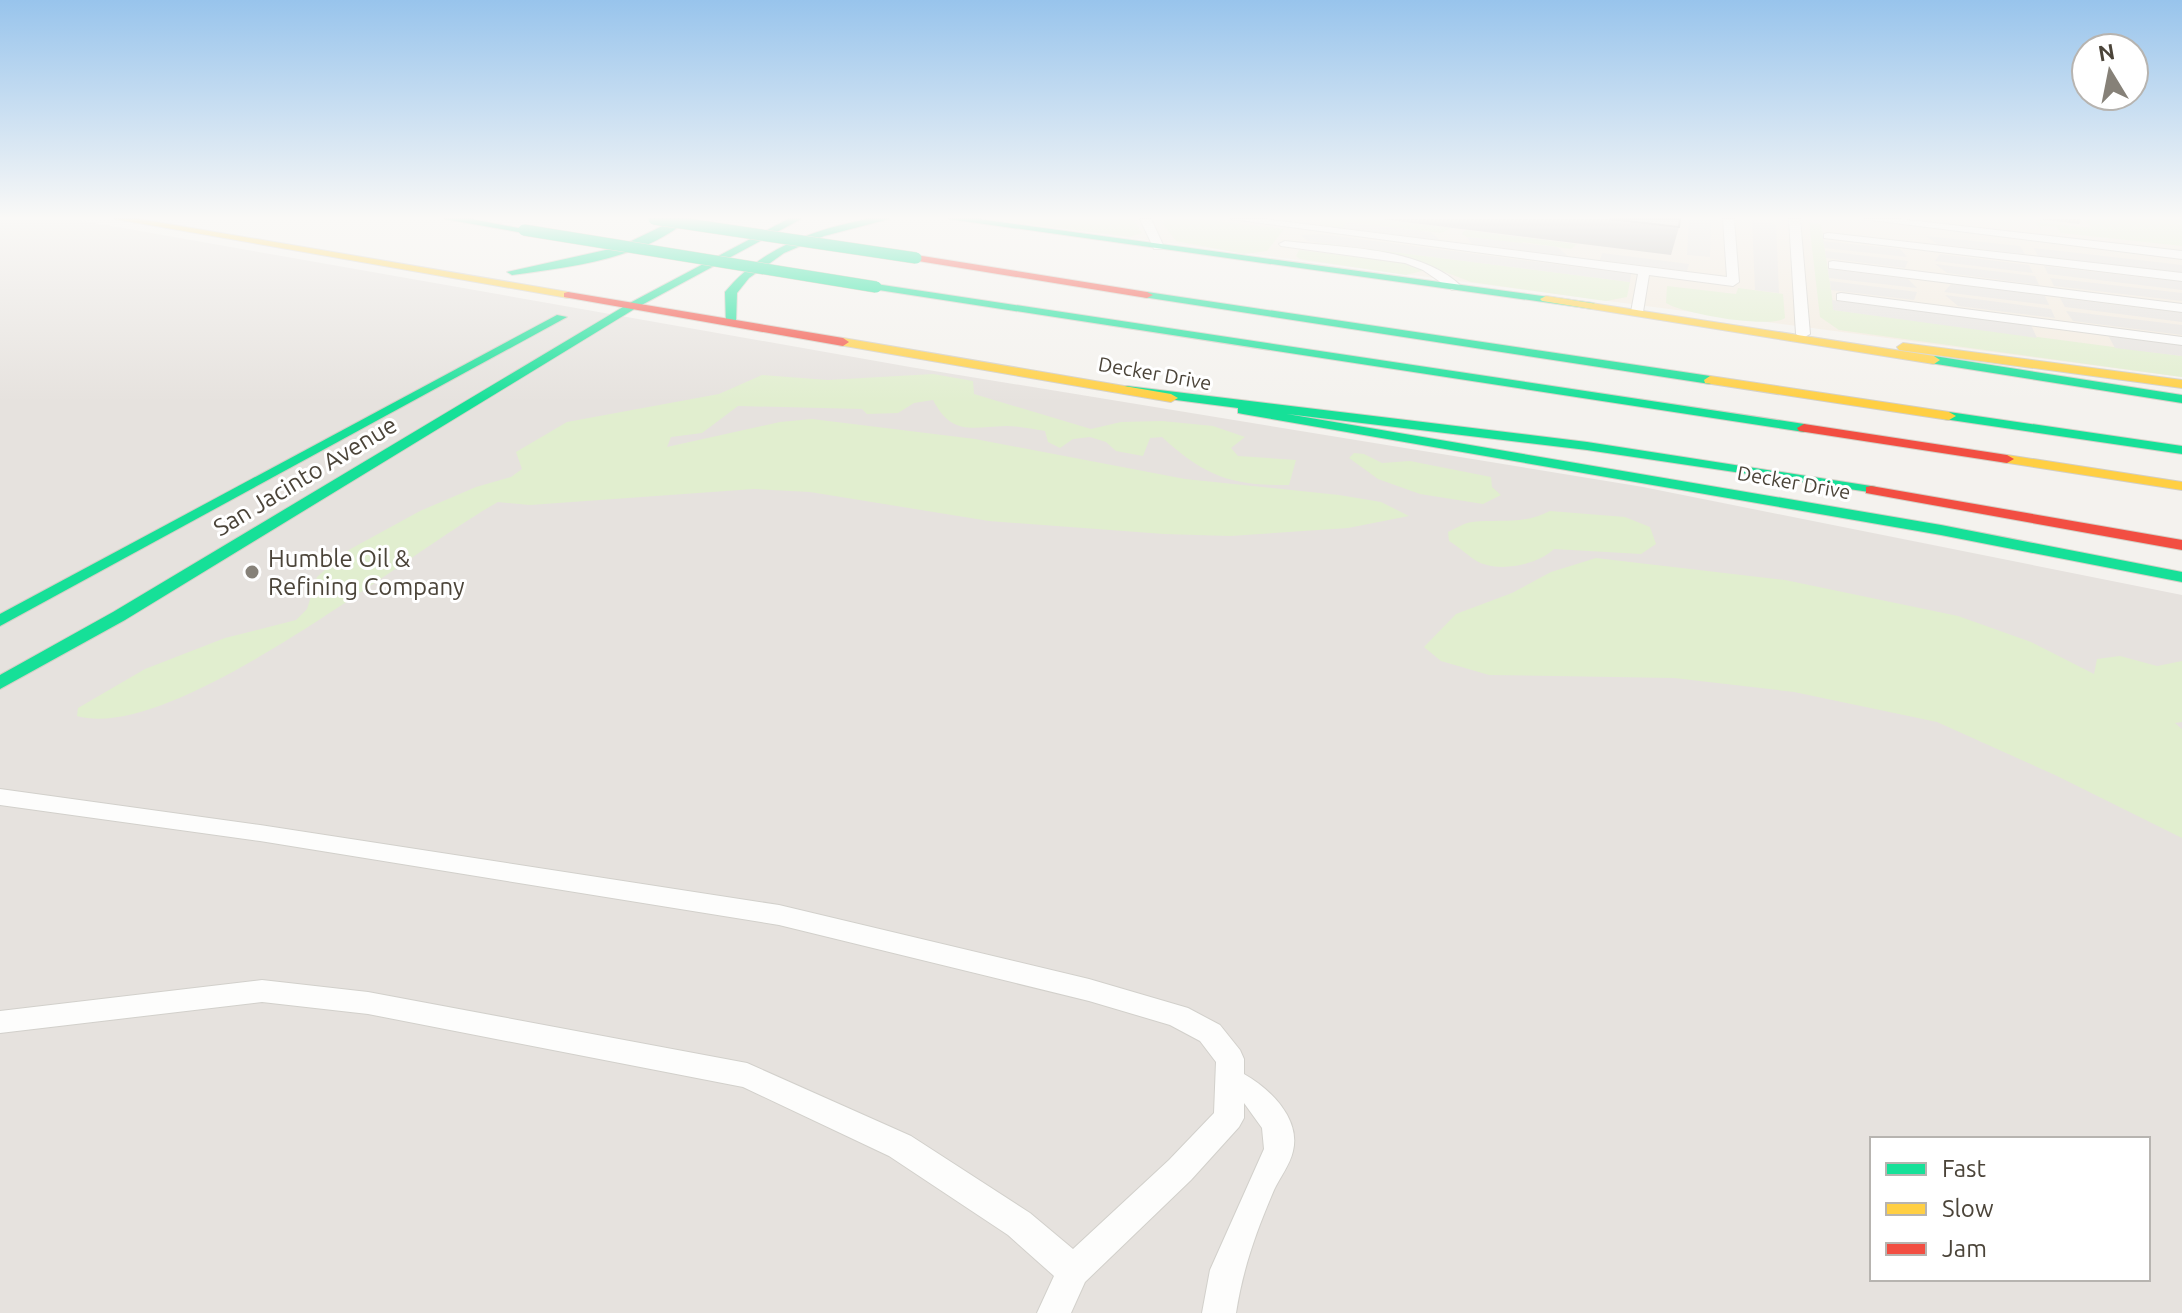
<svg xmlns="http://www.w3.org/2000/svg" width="2182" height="1313" font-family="Ubuntu,sans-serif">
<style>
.commercial{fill:#f3ebdf}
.industrial{fill:#e6e2de;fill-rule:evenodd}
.green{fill:#e1eecf}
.parking{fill:#e6e3df}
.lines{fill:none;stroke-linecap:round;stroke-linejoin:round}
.lane-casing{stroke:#d2d0cb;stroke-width:2}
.fast-casing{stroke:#d3cfc5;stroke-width:2}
.slow-casing{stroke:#d3cfc5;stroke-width:2}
.jam-casing{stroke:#d3cfc5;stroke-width:2}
.lane{fill:#fdfdfc;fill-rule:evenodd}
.fast{fill:#16e098;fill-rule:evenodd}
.slow{fill:#ffcf43;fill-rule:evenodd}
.jam{fill:#f24e42;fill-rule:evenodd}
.fast-bridge-casing{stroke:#ccbfa9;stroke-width:12;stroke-linecap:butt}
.fast-bridge{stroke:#16e098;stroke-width:11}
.wall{fill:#bfbcb8}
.building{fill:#dedbd6;stroke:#9b9996;stroke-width:2}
.poi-dot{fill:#868178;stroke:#fff;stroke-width:3}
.labels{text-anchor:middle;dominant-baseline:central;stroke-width:6;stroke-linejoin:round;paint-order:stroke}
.far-street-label{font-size:20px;fill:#4b4439;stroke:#fff}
.street-label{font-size:24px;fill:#4b4439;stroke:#fff}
.poi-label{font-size:24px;fill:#4b4439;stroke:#fff;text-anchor:start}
</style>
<rect width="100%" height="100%" fill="#f4f2ee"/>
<!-- commercial -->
<polygon class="commercial" points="987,219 2182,219 2182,377 1359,268"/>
<!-- industrial -->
<path class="industrial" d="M0 219H72L910 367 1643 487 2182 595V1313H0ZM1872 1139H2148V1279H1872Z"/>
<!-- green -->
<g class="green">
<polygon points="987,219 1133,219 1142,233 1130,237"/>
<polygon points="1167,219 1202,219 1284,229 1267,251 1244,254 1176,241 1163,224"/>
<polygon points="1321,219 1379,219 1451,228 1441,233 1348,222 1342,228 1320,225"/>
<polygon points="2084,219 2182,219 2182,246 2061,233 2057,227 2040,226 2042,231 2035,222 2092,228"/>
<polygon points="1809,222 1821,224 1834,310 2182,356 2182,377 1839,330 1820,317"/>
<polygon points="1465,230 1577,244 1571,249 1523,242 1522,244 1467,237 1462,234"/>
<polygon points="1307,241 1630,282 1627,297 1606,301 1471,282 1411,259"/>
<polygon points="1299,250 1400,262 1426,270 1406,275 1300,259 1296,256"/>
<path d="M1667 286 1736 294 1738 288 1783 294 1785 318C1770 329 1683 314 1666 303Z"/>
<path d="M933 374 973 381 974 394 1091 429 1121 422 1162 421 1213 426 1245 437 1231 448 1238 456 1296 460 1289 485C1232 486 1204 476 1162 437L1150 438 1143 456 1116 451 1106 442 1090 437 1073 439 1060 448 1048 442 1045 431C1032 429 1018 426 1006 426 971 427 952 436 933 400L914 403 898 413 867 414 862 409 738 406 702 433 671 437 667 447 780 422 812 419 975 439 1185 479 1339 495 1381 502 1409 516 1348 528 1230 536 1164 534 989 521 810 492 754 489 530 505 498 502C408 552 174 744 77 716L78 708 145 669 225 638 296 620 307 609 317 577 345 552 420 511 476 487 511 477 522 469 516 452 567 422 719 394 762 375 828 380Z"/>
<polygon points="1354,453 1364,454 1382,463 1410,461 1491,477 1492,487 1501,495 1483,504 1420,494 1378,479 1349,458"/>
<path d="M1550 511 1625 517 1650 527 1656 544 1641 554 1554 549C1537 565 1497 574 1475 560 1466 554 1459 547 1449 541L1448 532C1455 529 1464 523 1472 522 1500 519 1523 525 1550 511Z"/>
<polygon points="1596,558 1785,580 1958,616 2031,642 2094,674 2097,659 2120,656 2157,666 2182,661 2182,722 2175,723 2182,729 2182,838 2055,775 1937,722 1794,692 1674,678 1489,675 1441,661 1424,647 1456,614 1512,593 1551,572"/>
</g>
<!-- parking -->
<g class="parking">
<polygon points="1689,219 1711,219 1710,257 1687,255"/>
<polygon points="1752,221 1776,224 1779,293 1755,290"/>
<polygon points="1347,222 1430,232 1440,240 1342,228"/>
<polygon points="1320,234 1631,274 1630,282 1307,241 1301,235"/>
<polygon points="1926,236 2020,246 2025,254 1937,244"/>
<polygon points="1467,237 1557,247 1568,256 1472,244"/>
<polygon points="1823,241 1900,249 1907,257 1825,248"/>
<polygon points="2034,248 2182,265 2182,273 2038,256"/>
<polygon points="1825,251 1908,261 1905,268 1826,258"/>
<polygon points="1602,253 1689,264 1687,271 1600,260"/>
<polygon points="1940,254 2029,265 2033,273 1935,261"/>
<polygon points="1935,264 2035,276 2039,285 1947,273"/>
<polygon points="2044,266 2182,282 2182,290 2048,274"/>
<polygon points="1828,269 1908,279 1917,288 1829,278"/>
<polygon points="2050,278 2182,293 2182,301 2054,286"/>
<polygon points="1830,281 1917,292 1914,300 1831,290"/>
<polygon points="1951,284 2045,296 2049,305 1944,292"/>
<polygon points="1945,295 2051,309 2055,318 1958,306"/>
<polygon points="2060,298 2182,313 2182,322 2065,307"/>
<polygon points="1832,300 2031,325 2037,338 1833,310"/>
<polygon points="2066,311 2182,325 2182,335 2073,321"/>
<polygon points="2108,335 2182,345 2182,356 2115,348"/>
</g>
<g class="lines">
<!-- lane casing -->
<g class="lane-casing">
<g id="lane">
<polygon points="1140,219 1151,219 1164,247 1162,249 1154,249"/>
<polygon points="1231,219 1264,219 1727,277 1723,219 1734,219 1739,282 1733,286 1649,275 1643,312 1637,316 1631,312 1638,274"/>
<polygon points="1789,219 1800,219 1810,334 1803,338 1796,334"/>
<polygon points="1863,219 1899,219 2182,251 2182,259"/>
<polygon points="1828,233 2182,273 2182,281 1824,238 1824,234"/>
<path d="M1285 241C1340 248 1421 246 1462 287L1452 290 1423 270 1405 263 1281 246 1279 244Z"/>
<polygon points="1833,261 2182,304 2182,312 1829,268 1829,262"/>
<polygon points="1841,293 2182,337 2182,345 1837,300 1837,294"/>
<path d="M0 789 260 825 779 905 1089 979 1188 1008 1220 1025 1240 1050 1244 1059V1074C1269 1088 1301 1118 1293 1151 1290 1165 1280 1177 1274 1190 1256 1232 1243 1268 1236 1313H1202L1210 1270 1264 1149 1262 1128 1244 1103V1118L1239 1127 1191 1180 1085 1282 1071 1313H1037L1054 1276 1008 1235 889 1156 743 1087 368 1014 262 1002 0 1033V1011L262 980 368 992 747 1063 911 1136 1030 1213 1073 1249 1169 1160 1214 1113 1216 1062 1200 1041 1170 1025 1089 1001 779 925 260 841 0 805Z"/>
</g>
</g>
<!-- fast casing -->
<g class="fast-casing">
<g id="fast">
<polygon points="444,219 471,219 529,230 524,233"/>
<path d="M677 219H689C642 259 571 267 512 275L507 272 619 247Z"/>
<polygon points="788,219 801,219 636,308 125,620 0,689 0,675 113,612 628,304"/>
<path d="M867 219H889L824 236 784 253 749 278 737 293 736 322 726 325 725 292C761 248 813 230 867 219Z"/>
<polygon points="949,219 978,219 1593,303 1599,306 1593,309"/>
<polygon points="876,284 1804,424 1811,428 1804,432 872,289 872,285"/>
<polygon points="1147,292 1710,376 1716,380 1710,384 1143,297 1141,295"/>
<polygon points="557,315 567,317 0,626 0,614"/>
<polygon points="1934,356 2182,395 2182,403 1930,363 1928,360"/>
<polygon points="1127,386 1587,442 1871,486 1876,487 1876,493 1587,450 1287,414 1941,525 2182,572 2182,582 1941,535 1243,414 1238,413 1238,408 1122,393 1122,387"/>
<polygon points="1949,412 2182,446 2182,454 1944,419 1942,416"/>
</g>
</g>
<!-- slow casing -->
<g class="slow-casing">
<g id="slow">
<polygon points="115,219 139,219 568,292 574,295 568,298"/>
<polygon points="1546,296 1934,356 1940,360 1934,364 1542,301 1540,299"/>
<polygon points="843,338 1171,394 1178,398 1171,402 839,345 837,342"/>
<polygon points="1903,343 2182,380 2182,388 1899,350 1897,347"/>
<polygon points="1710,376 1949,412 1956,416 1949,420 1705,383 1704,380"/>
<polygon points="2007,455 2182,482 2182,490 2002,462 2002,456"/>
</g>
</g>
<!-- jam casing -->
<g class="jam-casing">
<g id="jam">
<polygon points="916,255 1147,292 1153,295 1147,298 912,260 912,256"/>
<polygon points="568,292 843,338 849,342 843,346 564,297 564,293"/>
<polygon points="1804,424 2007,455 2014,459 2007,463 1799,431 1797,428"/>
<polygon points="1871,486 2182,540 2182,550 1866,493 1866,487"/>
</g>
</g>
<!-- lane -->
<use href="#lane" class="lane"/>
<!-- fast -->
<use href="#fast" class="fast"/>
<!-- slow -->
<use href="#slow" class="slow"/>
<!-- jam -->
<use href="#jam" class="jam"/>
<!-- fast-bridge casing -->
<g class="fast-bridge-casing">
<g id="fast-bridge">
<polyline points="654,219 916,258"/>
<polyline points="524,230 876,287"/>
</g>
</g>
<!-- fast-bridge -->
<use href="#fast-bridge" class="fast-bridge"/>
</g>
<!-- wall -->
<g class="wall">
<polygon points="1381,219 1680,219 1679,227 1671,255"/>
<polygon points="2039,219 2081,219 2079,224"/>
</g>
<!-- building -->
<polygon class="building" points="1610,219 1680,219 1679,227"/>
<!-- sky -->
<linearGradient id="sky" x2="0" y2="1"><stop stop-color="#98c4ec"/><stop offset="0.54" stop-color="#faf9f7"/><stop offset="1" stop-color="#faf9f7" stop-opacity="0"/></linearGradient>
<rect width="2182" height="403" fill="url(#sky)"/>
<!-- markers -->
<circle class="poi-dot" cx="252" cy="572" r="8"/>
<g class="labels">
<!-- far-street labels -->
<g class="far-street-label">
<text transform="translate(1155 373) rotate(10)">Decker Drive</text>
<text transform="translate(1794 482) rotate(10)">Decker Drive</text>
</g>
<!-- street labels -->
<g class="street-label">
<text transform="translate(305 476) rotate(-31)">San Jacinto Avenue</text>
</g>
<!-- poi labels -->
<g class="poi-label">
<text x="268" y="558">Humble Oil &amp;<tspan x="268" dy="28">Refining Company</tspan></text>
</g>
</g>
<!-- legend -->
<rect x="1870" y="1137" width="280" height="144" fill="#ffffff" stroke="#b7b4b0" stroke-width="2"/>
<rect x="1886" y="1163" width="40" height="12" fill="#16e098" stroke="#b7b4b0" stroke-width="2"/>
<text x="1942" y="1177" font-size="24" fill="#4b4439">Fast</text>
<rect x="1886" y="1203" width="40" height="12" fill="#ffcf43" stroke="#b7b4b0" stroke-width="2"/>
<text x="1942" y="1217" font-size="24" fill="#4b4439">Slow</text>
<rect x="1886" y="1243" width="40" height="12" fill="#f24e42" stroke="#b7b4b0" stroke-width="2"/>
<text x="1942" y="1257" font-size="24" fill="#4b4439">Jam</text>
<!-- north arrow -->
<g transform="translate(2110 72) rotate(350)"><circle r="38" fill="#ffffff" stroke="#b7b4b0" stroke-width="2"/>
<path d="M0-6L14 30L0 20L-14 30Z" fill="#868178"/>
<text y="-12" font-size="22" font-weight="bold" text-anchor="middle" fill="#4b4439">N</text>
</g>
</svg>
